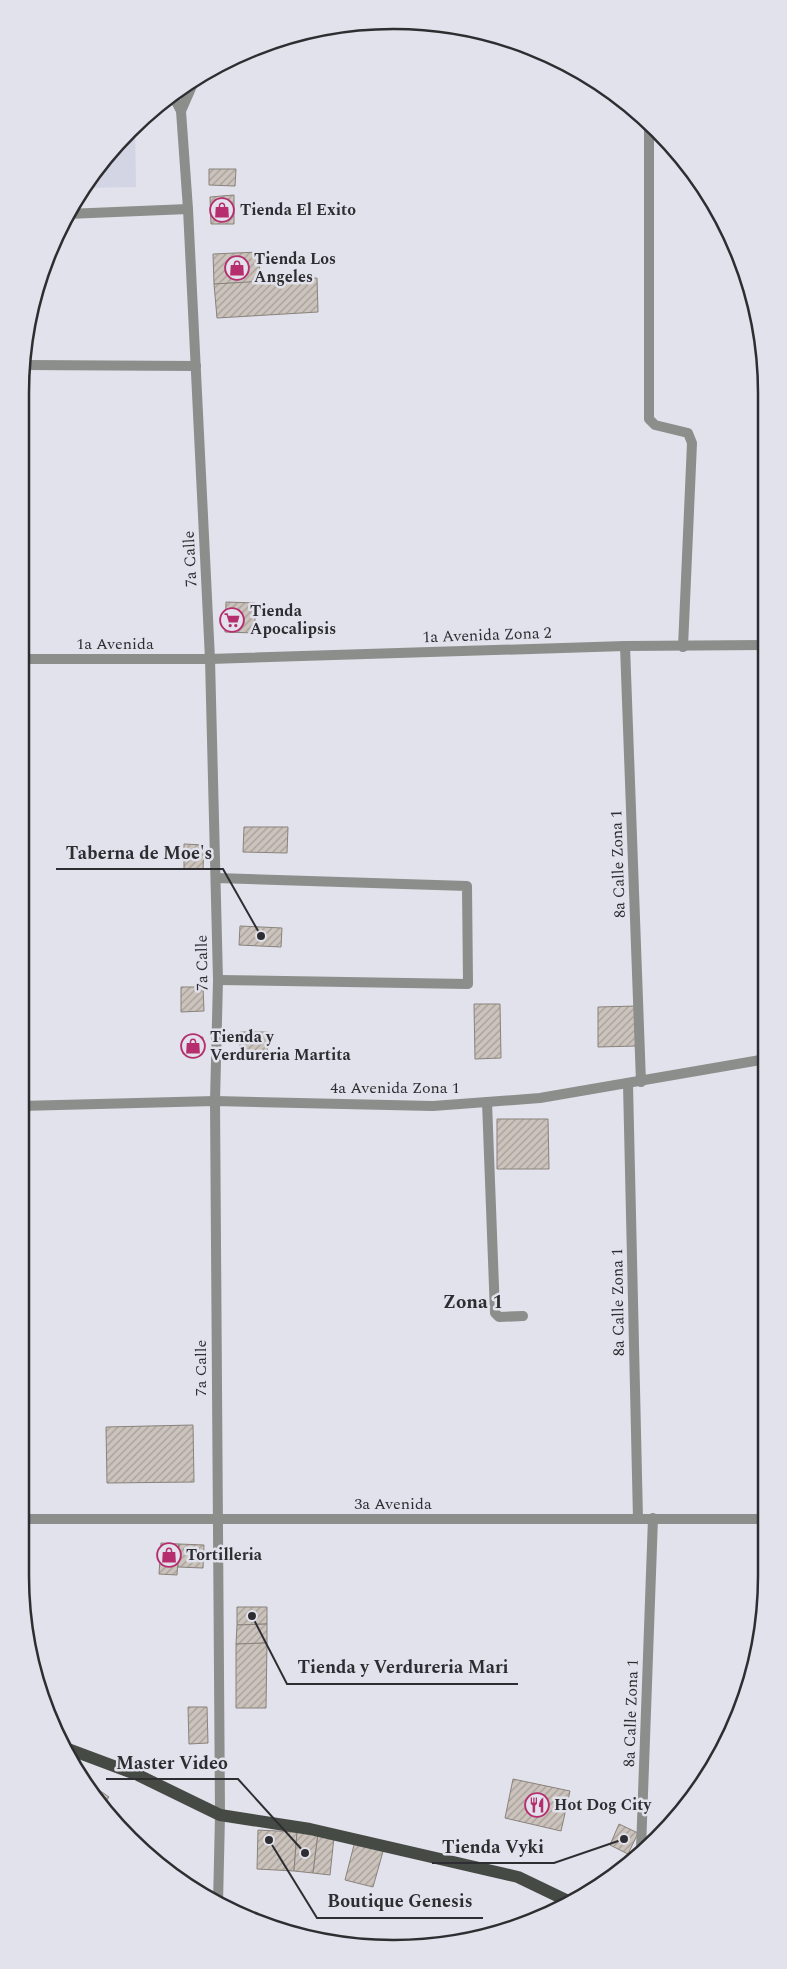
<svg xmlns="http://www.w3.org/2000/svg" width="787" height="1969" font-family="Spectral,serif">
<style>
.built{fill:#d3d5e5}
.building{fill:url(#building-hatch);stroke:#8a827c}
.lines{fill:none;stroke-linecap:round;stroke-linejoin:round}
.pedestrian{stroke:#8b8e8b;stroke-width:10}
.minor{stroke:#8b8e8b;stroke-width:10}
.tertiary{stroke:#8b8e8b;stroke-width:10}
.primary{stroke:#454a45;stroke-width:12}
.labels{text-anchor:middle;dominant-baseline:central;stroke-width:5;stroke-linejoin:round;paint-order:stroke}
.poi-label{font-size:16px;font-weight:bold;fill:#2e2e32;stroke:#e1e2eb;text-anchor:start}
.street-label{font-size:16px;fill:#2e2e32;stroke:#e1e2eb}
.quarter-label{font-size:19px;font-weight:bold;fill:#2e2e32;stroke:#e1e2eb}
.rim{fill:none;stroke:#2e2e32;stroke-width:2.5}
.leader{fill:none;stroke:#2e2e32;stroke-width:2}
.callout-dot{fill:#2e2e32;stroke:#e1e2eb;stroke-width:2}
.callout-label{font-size:18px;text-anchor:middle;font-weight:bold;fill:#2e2e32;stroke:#e1e2eb;stroke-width:5;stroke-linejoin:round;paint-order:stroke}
</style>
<defs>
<pattern id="building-hatch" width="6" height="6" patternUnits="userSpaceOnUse" patternTransform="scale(1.25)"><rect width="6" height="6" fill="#cbc3bc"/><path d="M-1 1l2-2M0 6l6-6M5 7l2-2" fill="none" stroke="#a59f99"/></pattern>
</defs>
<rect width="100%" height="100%" fill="#e1e2eb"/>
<!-- built -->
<polygon class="built" points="135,126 136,187 84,188 113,147"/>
<!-- building -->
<g class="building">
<polygon points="209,169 236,169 235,186 209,185"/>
<polygon points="234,195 234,224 211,224 210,197"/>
<polygon points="259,252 260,282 214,284 213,254"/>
<polygon points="317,278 318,312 217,318 214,284"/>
<polygon points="226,602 255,603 255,633 225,632"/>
<polygon points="244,827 288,827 287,853 243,852"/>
<polygon points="184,844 204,845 203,869 184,869"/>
<polygon points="240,926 282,928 281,947 239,945"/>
<polygon points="181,987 203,987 204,1011 181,1012"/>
<polygon points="474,1004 500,1004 501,1058 475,1059"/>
<polygon points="637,1006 637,1046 598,1047 598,1007"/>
<polygon points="240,1032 268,1032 267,1057 240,1057"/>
<polygon points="184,1037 203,1037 202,1055 183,1054"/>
<polygon points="497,1119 548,1119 549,1169 497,1169"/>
<polygon points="193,1425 194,1482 107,1483 106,1427"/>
<polygon points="161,1543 179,1544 177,1575 159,1574"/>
<polygon points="179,1544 204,1545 203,1568 178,1567"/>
<polygon points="237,1607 267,1607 267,1624 237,1625"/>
<polygon points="267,1624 267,1643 236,1644 237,1625"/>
<polygon points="267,1643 266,1708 236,1708 236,1644"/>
<polygon points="188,1707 207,1707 208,1743 189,1744"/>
<polygon points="513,1779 570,1791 561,1831 505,1818"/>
<polygon points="86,1781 109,1797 102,1807 85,1783"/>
<polygon points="619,1824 638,1833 628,1854 610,1845"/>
<polygon points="258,1830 297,1832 294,1871 257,1869"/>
<polygon points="297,1832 318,1834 313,1873 294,1871"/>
<polygon points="318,1834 334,1837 330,1875 313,1873"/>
<polygon points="355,1841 384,1848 373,1887 345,1880"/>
</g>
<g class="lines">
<!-- pedestrian -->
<polyline class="pedestrian" points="216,878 467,886 468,984 218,980"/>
<!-- minor -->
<g class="minor">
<polyline points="649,125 649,419 655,425 688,433 692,443 683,647"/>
<polyline points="67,214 188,209"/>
<polyline points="25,365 196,366"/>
<polyline points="625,646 641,1082"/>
<polyline points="20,659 210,659 625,646 765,645"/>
<polyline points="628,1084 638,1519"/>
<polyline points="487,1102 495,1313 499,1317 523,1316"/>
<polyline points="20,1106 215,1101 433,1106 540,1098 766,1059"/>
<polyline points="20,1519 767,1519"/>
<polyline points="641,1849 653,1518"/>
<polyline points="218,1904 220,1815"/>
</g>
<!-- tertiary -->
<g class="tertiary">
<polyline points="172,94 181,111 188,209 210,659 218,980 215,1101 220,1815"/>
<polyline points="181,111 195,79"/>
</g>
<!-- primary -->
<polyline class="primary" points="63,1747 138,1775 220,1815 310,1829 518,1877 570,1902"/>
</g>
<!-- icons -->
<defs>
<g id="shop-ring" transform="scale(1.25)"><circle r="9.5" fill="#e1e2eb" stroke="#b62e6e" stroke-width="1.5"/><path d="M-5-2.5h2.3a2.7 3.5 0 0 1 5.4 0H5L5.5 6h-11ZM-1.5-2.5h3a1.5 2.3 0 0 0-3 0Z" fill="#b62e6e"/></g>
<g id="supermarket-ring" transform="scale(1.25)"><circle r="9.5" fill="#e1e2eb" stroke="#b62e6e" stroke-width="1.5"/><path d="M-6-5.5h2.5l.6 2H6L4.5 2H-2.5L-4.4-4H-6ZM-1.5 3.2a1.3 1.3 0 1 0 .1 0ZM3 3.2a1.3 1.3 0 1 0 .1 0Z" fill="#b62e6e"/></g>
<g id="restaurant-ring" transform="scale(1.25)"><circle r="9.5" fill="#e1e2eb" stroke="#b62e6e" stroke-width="1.5"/><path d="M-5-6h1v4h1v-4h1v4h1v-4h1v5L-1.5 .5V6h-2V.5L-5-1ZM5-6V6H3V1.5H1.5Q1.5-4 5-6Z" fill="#b62e6e"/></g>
</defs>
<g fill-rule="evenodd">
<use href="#shop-ring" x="222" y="210"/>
<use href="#shop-ring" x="237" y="268"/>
<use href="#supermarket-ring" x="232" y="620"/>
<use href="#shop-ring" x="193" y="1046"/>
<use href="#shop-ring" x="169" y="1555"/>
<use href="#restaurant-ring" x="537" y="1805"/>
</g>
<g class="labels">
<!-- poi labels -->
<g class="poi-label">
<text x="240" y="210">Tienda El Exito</text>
<text x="254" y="259">Tienda Los<tspan x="254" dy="18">Angeles</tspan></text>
<text x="250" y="611">Tienda<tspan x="250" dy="18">Apocalipsis</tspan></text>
<text x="210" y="1037">Tienda y<tspan x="210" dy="18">Verdureria Martita</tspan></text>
<text x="186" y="1555">Tortilleria</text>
<text x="554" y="1805">Hot Dog City</text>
</g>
<!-- street labels -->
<g class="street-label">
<text transform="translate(190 559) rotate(-93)">7a Calle</text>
<text transform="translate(487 635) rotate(-2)">1a Avenida Zona 2</text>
<text x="115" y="644">1a Avenida</text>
<text transform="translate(618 864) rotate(-92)">8a Calle Zona 1</text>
<text transform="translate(202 963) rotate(-91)">7a Calle</text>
<text x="395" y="1088">4a Avenida Zona 1</text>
<text transform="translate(618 1302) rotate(-91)">8a Calle Zona 1</text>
<text transform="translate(201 1368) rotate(-90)">7a Calle</text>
<text x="393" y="1504">3a Avenida</text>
<text transform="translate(631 1713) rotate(-88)">8a Calle Zona 1</text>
</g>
<!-- quarter labels -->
<g class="quarter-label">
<text x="473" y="1302">Zona 1</text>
</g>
</g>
<!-- crop -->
<path d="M0 0H787V1969H0ZM393 29H394A364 364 0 0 1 758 393V1576A364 364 0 0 1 394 1940H393A364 364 0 0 1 29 1576V393A364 364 0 0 1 393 29Z" fill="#e1e2eb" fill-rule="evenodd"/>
<path class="rim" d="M393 29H394A364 364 0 0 1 758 393V1576A364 364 0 0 1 394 1940H393A364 364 0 0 1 29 1576V393A364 364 0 0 1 393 29Z"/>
<!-- callouts -->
<path class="leader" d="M261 936L223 869H56M252 1616L287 1684H518M305 1853L238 1779H106M624 1839L554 1863H432M269 1840L317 1918H483"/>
<g class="callout-dot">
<circle cx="261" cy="936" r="5"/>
<circle cx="252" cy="1616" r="5"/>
<circle cx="305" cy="1853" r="5"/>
<circle cx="624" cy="1839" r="5"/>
<circle cx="269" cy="1840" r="5"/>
</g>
<g class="callout-label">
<text x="139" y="859">Taberna de Moe's</text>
<text x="403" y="1673">Tienda y Verdureria Mari</text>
<text x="172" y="1769">Master Video</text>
<text x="493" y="1853">Tienda Vyki</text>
<text x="400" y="1907">Boutique Genesis</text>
</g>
</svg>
